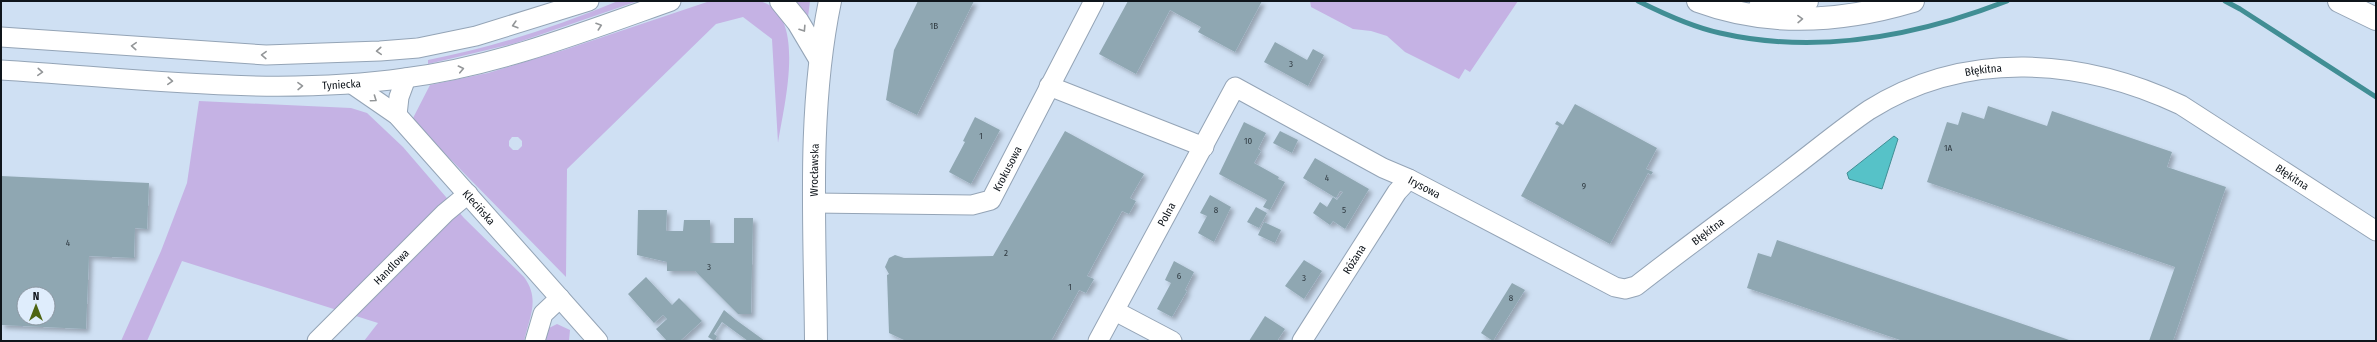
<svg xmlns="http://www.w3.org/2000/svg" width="2377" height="342" font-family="'Fira Sans Condensed',sans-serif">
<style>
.green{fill:#c5b2e4;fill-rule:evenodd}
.water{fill:#56c2c8;stroke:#418e94}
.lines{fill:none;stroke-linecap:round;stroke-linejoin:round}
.stream{stroke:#418e94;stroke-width:5}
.building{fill:#8fa7b2;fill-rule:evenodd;filter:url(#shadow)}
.minor-casing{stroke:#94a4b6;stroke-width:21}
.major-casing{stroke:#94a4b6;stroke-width:24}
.highway-casing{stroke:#94a4b6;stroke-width:24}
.minor{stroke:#fff;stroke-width:19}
.major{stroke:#fff;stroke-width:22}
.highway{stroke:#fff;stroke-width:22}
.oneway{stroke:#939698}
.labels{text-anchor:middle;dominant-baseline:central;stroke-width:3.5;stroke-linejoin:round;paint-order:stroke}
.number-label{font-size:9px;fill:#2f3a41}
.street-label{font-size:11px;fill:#0f151b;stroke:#dfedfc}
</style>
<defs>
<filter id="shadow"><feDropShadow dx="3.5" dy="3.5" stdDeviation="2" flood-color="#0004"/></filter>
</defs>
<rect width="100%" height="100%" fill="#cfe0f3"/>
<!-- green -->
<g class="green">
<path d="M618 1H638L516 43 428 64V60C494 47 556 27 618 1Z"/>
<path d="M710 1C725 1 744 0 759 1 809 12 783 109 778 143L772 39 743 17 716 24 567 169 566 277 412 120 430 85 488 73 564 50ZM512 137H518L522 141V146L518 150H513L509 146V141Z"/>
<polygon points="795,1 810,1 808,17"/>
<polygon points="1310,1 1518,1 1470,72 1465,69 1459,79 1405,52 1387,36 1371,31 1353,29 1311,7"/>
<path d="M199 101 351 108 367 113 403 147 464 218 524 277C540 299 530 316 524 341H364L378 323 182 261 147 341H121L161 251 187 183Z"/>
<polygon points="557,324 570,330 569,341 542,341 549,328"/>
</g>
<!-- water -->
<polygon class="water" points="1894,136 1898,139 1882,189 1849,179 1847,173"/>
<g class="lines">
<!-- stream -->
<g class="stream">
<path d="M1638 1C1664 14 1692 27 1720 33 1816 55 1917 36 2007 1"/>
<polyline points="2225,1 2240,9 2376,97"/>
</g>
</g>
<!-- building -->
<g class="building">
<polygon points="918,1 974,1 917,115 886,100 894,50"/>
<polygon points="1128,1 1262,1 1235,52 1198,32 1201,27 1170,10 1136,74 1099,54"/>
<polygon points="1275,42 1307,60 1313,49 1324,55 1308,86 1264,62"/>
<polygon points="1575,104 1657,148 1646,169 1653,172 1651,175 1648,173 1610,244 1521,196 1559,126 1555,124 1557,121 1563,125"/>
<polygon points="1988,106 2047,126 2052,111 2172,152 2167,167 2226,187 2173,341 2149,341 2175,267 1927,182 1947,122 1958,125 1962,112 1984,119"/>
<polygon points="975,117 1000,130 971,184 949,172 965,142 963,141"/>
<polygon points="1244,122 1266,133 1258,149 1261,151 1254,163 1279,177 1278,179 1285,182 1270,210 1263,207 1267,200 1219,174"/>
<polygon points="1065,131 1144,174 1130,198 1136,201 1129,214 1122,211 1087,276 1094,279 1086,293 1079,290 1051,341 906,341 889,333 887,275 889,274 885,267 889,258 895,255 904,258 993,256"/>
<polygon points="1280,131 1298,140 1292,153 1273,143"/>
<polygon points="1315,158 1369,189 1345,229 1333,221 1330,225 1313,213 1320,202 1327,207 1333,197 1337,200 1343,192 1340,191 1336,198 1303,178"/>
<path d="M1 176 149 183 147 229 135 228 134 258 89 256 86 329 1 325ZM24 294H48V318H24Z"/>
<polygon points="1210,195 1231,207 1214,242 1198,233 1207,216 1200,213"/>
<polygon points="1256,207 1267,213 1259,228 1247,222"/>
<polygon points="638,210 667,210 666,231 683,231 684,220 710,220 710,243 734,243 734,218 753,218 751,314 738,314 695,271 667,271 667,262 637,255"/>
<polygon points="1264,222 1281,230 1275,243 1258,235"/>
<polygon points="1777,240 2072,341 1903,341 1747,288 1758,253 1771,257"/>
<polygon points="1304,260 1322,271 1304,299 1285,286"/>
<polygon points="1174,261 1194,272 1185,290 1187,291 1172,317 1157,309 1171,283 1165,280"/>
<polygon points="646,277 672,305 679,298 702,321 680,341 667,341 656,329 667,319 663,315 654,323 628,294"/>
<polygon points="1512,283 1525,290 1493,341 1481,333"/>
<polygon points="724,310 736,320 765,341 748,341 722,322 714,334 717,336 715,341 708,337"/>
<polygon points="1265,316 1285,329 1277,341 1249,341"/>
</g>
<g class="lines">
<!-- minor casing -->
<g class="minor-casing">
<g id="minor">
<polyline points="1,37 266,55 380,51 418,48 476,36 589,1"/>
<path id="s1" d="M1 70C134 78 273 97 405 78 497 66 584 32 671 1"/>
<path id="s2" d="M352 84 397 115 598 341"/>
<polyline points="1049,86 1204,147"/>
<polyline points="397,115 399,97 406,78"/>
<path id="s3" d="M814 203 972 205 991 200 1094 1"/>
<polyline points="1115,311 1172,341"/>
<path id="s4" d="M317 341 445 213 468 194"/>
<polyline points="535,341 543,314 560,298"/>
<path id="s5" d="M1098 341 1235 87 1383 168 1409 179 1615 287 1625 289 1636 286C1686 247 1737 210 1787 172 1815 151 1841 129 1869 110 1966 49 2082 58 2181 105L2376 231"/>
<path id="s6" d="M1302 341 1397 192 1409 179"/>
</g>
</g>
<!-- major casing -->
<g class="major-casing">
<g id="major">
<polyline points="781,1 798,22 820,59"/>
<path id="s7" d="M816 341C815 228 807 112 830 1"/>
</g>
</g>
<!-- highway casing -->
<g class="highway-casing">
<g id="highway">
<path d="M1698 1C1768 27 1843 22 1913 1"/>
<polyline points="2339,1 2376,19"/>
<polyline points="1760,7 1807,1"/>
</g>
</g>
<!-- minor -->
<use href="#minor" class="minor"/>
<!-- major -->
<use href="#major" class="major"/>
<!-- highway -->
<use href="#highway" class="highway"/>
</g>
<!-- one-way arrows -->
<defs><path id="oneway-chevron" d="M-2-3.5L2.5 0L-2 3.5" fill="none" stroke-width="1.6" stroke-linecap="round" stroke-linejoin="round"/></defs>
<g class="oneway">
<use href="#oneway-chevron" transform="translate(1800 19) rotate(-1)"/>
<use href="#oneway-chevron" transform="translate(515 25) rotate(164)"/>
<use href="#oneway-chevron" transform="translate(599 26) rotate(-19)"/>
<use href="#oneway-chevron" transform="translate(803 29) rotate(57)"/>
<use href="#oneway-chevron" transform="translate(134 46) rotate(-176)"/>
<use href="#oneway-chevron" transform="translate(379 51) rotate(176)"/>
<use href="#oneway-chevron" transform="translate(264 55) rotate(-178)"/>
<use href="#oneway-chevron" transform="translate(461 69) rotate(-12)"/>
<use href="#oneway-chevron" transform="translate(40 72) rotate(4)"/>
<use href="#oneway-chevron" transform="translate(170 81) rotate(4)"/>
<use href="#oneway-chevron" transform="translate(300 86) rotate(-1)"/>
<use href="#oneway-chevron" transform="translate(374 99) rotate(35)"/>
</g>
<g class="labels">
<!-- number labels -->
<g class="number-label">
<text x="934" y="26">1B</text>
<text x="1291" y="64">3</text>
<text x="981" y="136">1</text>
<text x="1248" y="141">10</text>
<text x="1948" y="148">1A</text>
<text x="1327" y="178">4</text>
<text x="1584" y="186">9</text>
<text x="1216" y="210">8</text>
<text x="1344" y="210">5</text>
<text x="68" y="243">4</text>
<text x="1006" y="253">2</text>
<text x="709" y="267">3</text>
<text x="1179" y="276">6</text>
<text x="1304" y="278">3</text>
<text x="1070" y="287">1</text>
<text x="1511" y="298">8</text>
</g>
<!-- street labels -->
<g class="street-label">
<text stroke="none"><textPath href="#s5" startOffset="1154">Błękitna</textPath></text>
<text stroke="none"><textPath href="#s1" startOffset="341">Tyniecka</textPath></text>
<text stroke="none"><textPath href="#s3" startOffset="213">Krokusowa</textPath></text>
<text stroke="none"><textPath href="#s7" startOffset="171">Wrocławska</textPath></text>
<text stroke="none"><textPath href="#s5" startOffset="1490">Błękitna</textPath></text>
<text stroke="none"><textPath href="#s5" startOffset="503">Irysowa</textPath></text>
<text stroke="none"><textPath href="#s2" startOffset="178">Klecińska</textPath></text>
<text stroke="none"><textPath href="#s5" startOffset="144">Polna</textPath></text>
<text stroke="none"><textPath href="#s5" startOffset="830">Błękitna</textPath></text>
<text stroke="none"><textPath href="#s6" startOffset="97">Różana</textPath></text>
<text stroke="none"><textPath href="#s4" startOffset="105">Handlowa</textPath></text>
</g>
</g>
<!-- border -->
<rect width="2377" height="342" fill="none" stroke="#0f151b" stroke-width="4"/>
<!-- north arrow -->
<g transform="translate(36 306)"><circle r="19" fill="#dfedfc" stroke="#8c97a2"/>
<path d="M0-3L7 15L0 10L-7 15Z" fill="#4e6513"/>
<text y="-6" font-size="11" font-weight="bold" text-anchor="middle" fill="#0f151b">N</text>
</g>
</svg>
